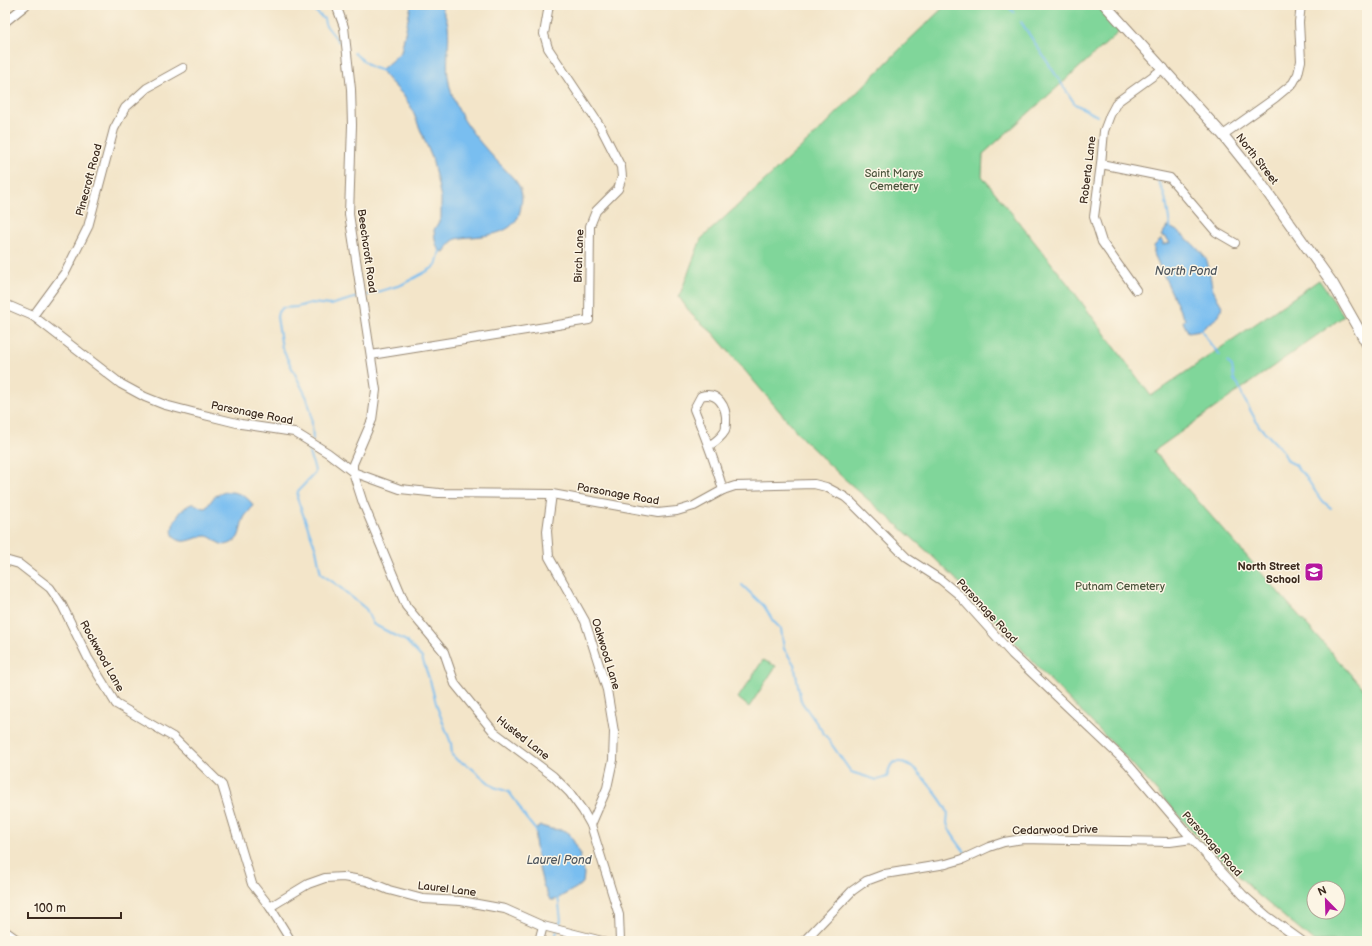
<svg xmlns="http://www.w3.org/2000/svg" width="1372" height="946" font-family="'Balsamiq Sans',sans-serif">
<style>
.green{fill:#80d69a;stroke:#5e805c;fill-rule:evenodd}
.water{fill:#79bef0;stroke:#5a7487}
.lines{fill:none;stroke-linecap:round;stroke-linejoin:round}
.stream{stroke:#79bef0;stroke-width:2}
.minor-casing{stroke:#978874;stroke-width:10}
.major-casing{stroke:#978874;stroke-width:12}
.minor{stroke:#fff;stroke-width:8}
.major{stroke:#fff;stroke-width:10}
.labels{text-anchor:middle;dominant-baseline:central;stroke-width:3;stroke-linejoin:round;paint-order:stroke}
.street-label{font-size:11px;fill:#3b2a1e;stroke:#fcf5e5}
.park-label{font-size:11px;fill:#4c553d;stroke:#fcf5e5}
.poi-label{font-size:11px;font-weight:bold;fill:#3b2a1e;stroke:#fcf5e5;text-anchor:end}
.water-label{font-size:12px;font-style:italic;fill:#4e565d;stroke:#fcf5e5}
</style>
<rect width="100%" height="100%" fill="#fcf5e5"/>
<filter id="ink" filterUnits="userSpaceOnUse"><feTurbulence type="fractalNoise" baseFrequency=".025" numOctaves="2"/><feDisplacementMap in="SourceGraphic" scale="8" xChannelSelector="R" yChannelSelector="G"/><feConvolveMatrix kernelMatrix="1 2 1 2 8 2 1 2 1" color-interpolation-filters="sRGB"/></filter>
<filter id="wash" filterUnits="userSpaceOnUse"><feTurbulence type="fractalNoise" baseFrequency=".012" numOctaves="4" result="noise"/><feDisplacementMap in="SourceGraphic" scale="16" xChannelSelector="R" yChannelSelector="G"/><feGaussianBlur stdDeviation="0.9" result="paint"/><feColorMatrix in="noise" values="0 0 0 0 0 0 0 0 0 0 0 0 0 0 0 0 0 1.4 0 .05"/><feComposite in="paint" operator="in"/></filter>
<g filter="url(#wash)">
<rect width="100%" height="100%" fill="#f3e5c9"/>
<!-- green -->
<g class="green">
<path d="M946 5H1099L1120 31 983 154 982 176 1068 284 1151 396 1319 280 1344 316 1154 451 1367 693V941H1313L1257 894 1188 826 1124 755 1049 679 973 596 928 552 839 474 803 439 713 333 692 315 679 297 701 239 821 129 907 42ZM1314 888H1338V912H1314Z"/>
<polygon points="763,660 776,666 749,707 738,698"/>
</g>
<!-- water -->
<g class="water">
<path d="M411 5H441C443 11 447 19 448 25 450 42 446 60 448 77 454 120 487 150 515 180 522 189 523 195 521 206 518 232 494 235 472 237 467 237 458 238 454 240 449 243 447 248 444 252 435 251 435 238 434 230L441 218V198L432 158 411 107 403 95 385 76 381 70 401 52Z"/>
<path d="M1167 227C1177 227 1203 252 1207 261 1210 270 1210 280 1213 289 1215 295 1219 301 1222 306L1219 316 1201 330 1188 332 1183 322 1185 319 1180 311 1154 254V246L1161 239 1163 242V245L1170 243 1166 237 1161 236Z"/>
<path d="M225 492C235 491 247 495 253 505 251 511 245 514 243 520 241 525 241 530 239 535 237 541 227 547 221 544 215 542 212 536 205 536 195 537 187 544 178 540 163 533 181 506 192 504 197 503 200 509 206 508 213 499 213 495 225 492Z"/>
<polygon points="541,826 551,829 563,830 569,833 581,855 580,861 584,874 583,883 576,888 555,900 551,900 549,898 543,885 538,863 535,840 537,828"/>
</g>
<g class="lines">
<!-- stream -->
<g class="stream">
<polyline points="302,5 306,9 314,10 324,19 325,24 339,42"/>
<polyline points="1006,5 1014,12"/>
<polyline points="1021,22 1075,104 1097,116"/>
<polyline points="354,53 371,67 383,71"/>
<path d="M1158 181C1168 197 1167 213 1171 230"/>
<polyline points="367,295 401,285 431,269 436,265 440,251"/>
<polyline points="1200,328 1211,345 1220,355"/>
<polyline points="1227,362 1232,366 1234,380 1238,384 1243,397 1259,426 1282,450 1288,461 1296,465 1299,471 1304,474 1321,500 1331,508"/>
<polyline points="313,439 311,412 307,398 282,348 277,317 278,312 282,308 297,307 311,303 330,305 358,297"/>
<path d="M309 448C307 456 315 463 315 473L298 491 297 498 316 549 321 574 336 584 366 609 373 624 406 641 422 658 431 684 437 707 451 743 452 755 457 760 469 766 494 787 509 792 517 803 525 817 538 833"/>
<path d="M742 585 764 606 773 621 781 629 784 649 794 664 801 701 851 772 877 780 887 777C888 773 889 766 893 763 896 761 904 762 908 764 917 768 943 801 947 811 949 814 947 819 947 823 949 833 959 844 965 852"/>
<polyline points="558,896 561,920 558,927"/>
<polyline points="554,941 557,931"/>
</g>
</g>
</g>
<g filter="url(#ink)">
<g class="lines">
<!-- minor casing -->
<g class="minor-casing">
<g id="minor">
<polyline points="336,5 344,27 351,89 352,125 349,214 376,390 372,420 353,464 353,472 363,503 406,606 444,652 455,684 494,732 553,776 570,793 583,811 591,825 619,915 620,941"/>
<polyline points="5,22 26,5"/>
<polyline points="1223,135 1275,98 1293,83 1298,74 1301,61 1299,22 1301,5"/>
<polyline points="1101,164 1170,178 1216,232 1235,243"/>
<polyline points="1136,290 1102,242 1094,217 1101,164 1104,131 1110,115 1117,102 1164,68"/>
<polyline points="5,304 33,316 121,384 145,397 165,405 192,412 241,424 294,432 328,453 353,472 400,489 439,493 552,494 658,513 677,511 694,506 723,490 735,486 814,484 826,487 845,497 853,504 907,558 941,580 958,594 1012,654 1127,763 1192,839 1243,895 1267,916 1302,941"/>
<polyline points="33,316 66,271 88,227 114,129 125,108 147,88 183,68"/>
<polyline points="371,355 589,320 590,226 596,211 618,189 622,177 621,167 600,126 548,48 544,34 549,5"/>
<path d="M709 446C715 442 721 438 725 431 726 428 726 425 726 422 727 407 718 391 701 396L694 409C705 436 715 462 723 490"/>
<polyline points="552,494 547,531 549,557 585,621 607,690 614,732 613,760 607,788 591,825"/>
<polyline points="5,560 19,564 50,588 62,605 88,658 116,704 173,737 222,785 252,884 270,907 291,941"/>
<polyline points="270,907 308,884 325,878 343,877 367,881 389,890 423,899 461,901 505,909 543,926 602,941"/>
<polyline points="5,931 19,941"/>
<polyline points="539,941 543,926"/>
<polyline points="804,941 852,891 866,881 885,874 946,864 963,859 989,847 1004,842 1023,839 1170,842 1192,839"/>
</g>
</g>
<!-- major casing -->
<g class="major-casing">
<polyline id="major" points="1105,5 1223,135 1255,175 1333,284 1367,344"/>
</g>
<!-- minor -->
<use href="#minor" class="minor"/>
<!-- major -->
<use href="#major" class="major"/>
</g>
</g>
<!-- icons -->
<defs>
<g id="school-square" transform="scale(1)"><rect x="-9" y="-9" width="18" height="18" rx="4" fill="#b5179e" stroke="#fcf5e5"/><path d="M0-5L7-2L0 1L-7-2ZM-4 1L0 2.5L4 1V4Q0 6-4 4Z" fill="#fff"/></g>
</defs>
<g fill-rule="evenodd">
<use href="#school-square" x="1314" y="572"/>
</g>
<g class="labels">
<!-- street labels -->
<g class="street-label">
<text transform="translate(1257 159) rotate(52)">North Street</text>
<text transform="translate(1088 170) rotate(-83)">Roberta Lane</text>
<text transform="translate(89 180) rotate(-75)">Pinecroft Road</text>
<text transform="translate(367 251) rotate(82)">Beechcroft Road</text>
<text transform="translate(579 256) rotate(-88)">Birch Lane</text>
<text transform="translate(252 413) rotate(11)">Parsonage Road</text>
<text transform="translate(618 494) rotate(10)">Parsonage Road</text>
<text transform="translate(987 611) rotate(47)">Parsonage Road</text>
<text transform="translate(606 654) rotate(73)">Oakwood Lane</text>
<text transform="translate(102 656) rotate(61)">Rockwood Lane</text>
<text transform="translate(523 738) rotate(38)">Husted Lane</text>
<text transform="translate(1055 830) rotate(-1)">Cedarwood Drive</text>
<text transform="translate(1212 844) rotate(48)">Parsonage Road</text>
<text transform="translate(447 889) rotate(7)">Laurel Lane</text>
</g>
<!-- park labels -->
<g class="park-label">
<text x="894" y="173">Saint Marys<tspan x="894" dy="13">Cemetery</tspan></text>
<text x="1120" y="586">Putnam Cemetery</text>
</g>
<!-- poi labels -->
<g class="poi-label">
<text x="1300" y="566">North Street<tspan x="1300" dy="13">School</tspan></text>
</g>
<!-- water labels -->
<g class="water-label">
<text x="1186" y="271">North Pond</text>
<text x="559" y="860">Laurel Pond</text>
</g>
</g>
<!-- margin -->
<rect width="1372" height="946" fill="none" stroke="#fcf5e5" stroke-width="20"/>
<!-- north arrow -->
<g transform="translate(1326 900) rotate(337)"><circle r="19" fill="#fcf5e5" stroke="#afa495"/>
<path d="M0-3L7 15L0 10L-7 15Z" fill="#b5179e"/>
<text y="-6" font-size="11" font-weight="bold" text-anchor="middle" fill="#3b2a1e">N</text>
</g>
<!-- scale -->
<path d="M28 912v6h93v-6" fill="none" stroke="#3b2a1e" stroke-width="2"/>
<text x="34" y="912" font-size="12" fill="#3b2a1e" stroke="#fcf5e5" stroke-width="3" paint-order="stroke">100 m</text>
</svg>
